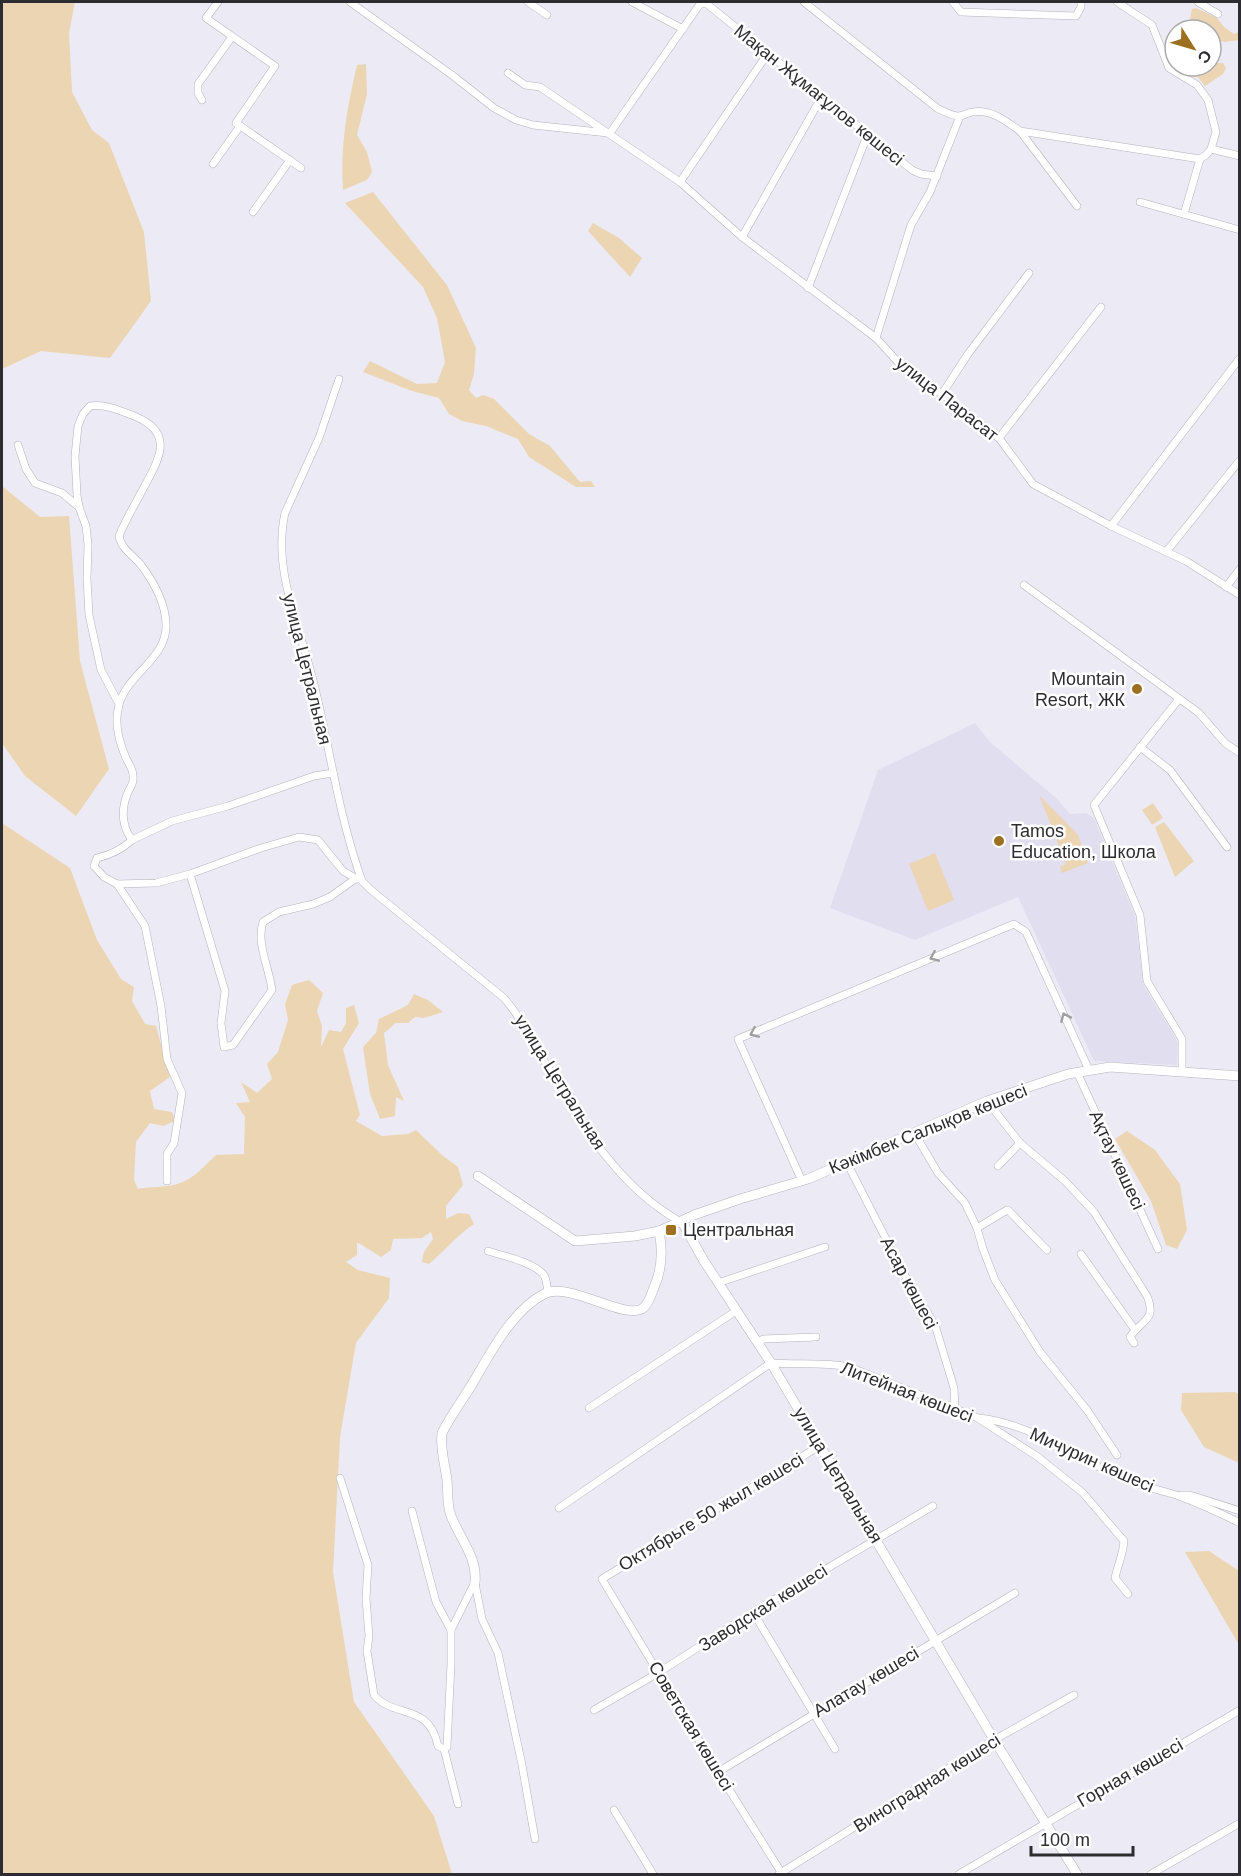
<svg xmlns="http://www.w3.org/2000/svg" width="1241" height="1876" font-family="Arial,sans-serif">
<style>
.built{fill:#e0deef}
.green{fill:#ecd5b2}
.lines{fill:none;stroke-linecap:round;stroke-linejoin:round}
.minor-casing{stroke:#b3b2bb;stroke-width:8}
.tertiary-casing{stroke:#b3b2bb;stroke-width:10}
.minor{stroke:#fff;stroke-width:7}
.tertiary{stroke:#fff;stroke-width:9}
.oneway{stroke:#a0a0a2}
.poi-dot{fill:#9c7020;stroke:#fff;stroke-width:2}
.labels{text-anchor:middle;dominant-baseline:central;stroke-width:5;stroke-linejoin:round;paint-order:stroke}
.street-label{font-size:18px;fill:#2d2d31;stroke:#fff}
.poi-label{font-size:18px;fill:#2d2d31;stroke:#fff;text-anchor:start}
</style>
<rect width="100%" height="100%" fill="#ecebf5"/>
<!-- built -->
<polygon class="built" points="975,723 990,742 1056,798 1070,814 1086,813 1094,818 1135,916 1143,984 1178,1042 1177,1065 1094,1061 1018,897 915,940 830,908 878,770"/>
<!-- green -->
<g class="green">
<polygon points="2,2 75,2 69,33 72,92 92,130 109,143 144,232 151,301 110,358 41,351 2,369"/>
<polygon points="1196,8 1217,18 1224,27 1234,34 1239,32 1239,40 1225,42 1216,40 1211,30 1197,25 1190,18 1192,9"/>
<polygon points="1215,63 1223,63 1226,68 1223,74 1205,86 1196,75 1207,66 1211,66 1211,64"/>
<path d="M366 64 367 94 357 135 367 152 372 172 367 180 343 190C340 147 347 107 357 65Z"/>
<polygon points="373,192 447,285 476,348 474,374 469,390 476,398 483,395 494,399 529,434 550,446 580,482 591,481 595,487 576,487 529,457 518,439 486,426 462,421 449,414 439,398 412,391 363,372 370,361 417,384 437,383 445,362 437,318 423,287 345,203"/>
<polygon points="593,223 619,238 642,258 630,277 588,231"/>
<polygon points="2,486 40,517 69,516 80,661 109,769 76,816 25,776 2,743"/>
<polygon points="1039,795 1078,835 1088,863 1062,873 1060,867 1066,864"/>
<polygon points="1153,803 1163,818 1152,825 1142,810"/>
<polygon points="1164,822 1194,861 1175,877 1155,827"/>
<path d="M2 823 70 868 97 940 121 979 134 987 132 1001 145 1024 156 1026 170 1077 150 1091 154 1109 172 1112 175 1121 163 1126 150 1123 136 1142 134 1180 138 1189C151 1186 165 1188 177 1184 193 1180 204 1166 216 1155L244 1154 245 1117 236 1103 250 1102 241 1082 257 1093 272 1079 267 1064 278 1052 288 1020 285 1004 292 985 309 980 323 993 317 1011 322 1026 321 1047 329 1030 341 1032 346 1023V1008L354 1005 359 1023 343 1049 360 1115 356 1121 382 1136 408 1134 416 1130 442 1155 458 1167 463 1185 446 1206V1219L458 1213 469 1214 474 1224C457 1235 445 1251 429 1264L422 1262 424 1252 433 1239 431 1232 422 1238 393 1239 391 1250 381 1257 357 1242V1255L346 1262 358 1270 390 1278 389 1298 356 1343 340 1437 333 1572 354 1702 434 1816 452 1874H2Z"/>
<polygon points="935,853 954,900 928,911 909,864"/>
<polygon points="414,994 428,1000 443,1012 424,1018 415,1017 408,1023 396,1023 384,1033 388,1065 404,1101 396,1097 395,1116 380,1119 370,1094 363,1047 376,1033 379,1019 408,1005"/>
<polygon points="1127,1131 1155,1150 1180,1184 1187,1230 1177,1249 1166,1245 1151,1201 1115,1139"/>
<polygon points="1235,1392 1239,1395 1239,1463 1204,1447 1181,1410 1182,1393"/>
<polygon points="1209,1551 1239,1571 1239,1645 1185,1552"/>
</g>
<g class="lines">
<!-- minor casing -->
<g class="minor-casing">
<g id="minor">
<polyline points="218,2 206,18 275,66 236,123 301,168"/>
<polyline points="350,2 452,75 494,108 516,120 533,125 608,133"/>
<polyline points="528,2 547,15"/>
<polyline points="632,2 683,29"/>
<path d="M804 2 937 108C943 111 952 116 959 116 964 116 968 112 973 112 991 109 1006 121 1020 131L1200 159 1206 155 1211 149 1216 132 1208 100 1197 85 1169 68 1152 25 1117 2"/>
<polyline points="953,2 961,12 1076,16 1081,7 1081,2"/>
<polyline points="1198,2 1218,14"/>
<polyline points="508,73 525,85 540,87 680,182 742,237 876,338 907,372 942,394 999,438 1033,484 1111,526 1186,561 1240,595"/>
<polyline points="202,100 198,93 198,84 232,37"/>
<polyline points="1020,131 1077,206"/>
<polyline points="610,133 700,4 707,4 912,170 921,174 937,176"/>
<polyline points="1211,149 1240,156"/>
<polyline points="213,164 240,126"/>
<polyline points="680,182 768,53"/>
<polyline points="1140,202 1240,230"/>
<polyline points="253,212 290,160"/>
<polyline points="1184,214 1200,159"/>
<polyline points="742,237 821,98"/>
<polyline points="808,288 867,136"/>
<polyline points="876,338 911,225 930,192 960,116"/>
<path d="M339 379 319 438 285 513C272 571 301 629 314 684 330 749 339 817 362 881L371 890 504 998C521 1018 533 1041 546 1064 581 1124 619 1188 681 1222"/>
<polyline points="942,394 968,354 1029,273"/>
<polyline points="999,438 1101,307"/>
<polyline points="18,445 26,469 35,483 62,493 79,507"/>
<polyline points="1111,526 1240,358"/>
<polyline points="1166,552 1240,460"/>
<polyline points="1024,585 1199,713 1225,743 1240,753"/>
<polyline points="1226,587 1240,569"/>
<polyline points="1179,699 1094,805 1140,915 1147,981 1182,1039 1182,1072"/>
<path d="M119 704 101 670 89 615 87 579 88 545 86 526 79 507 77 495 75 456 78 426 83 414 90 406C106 404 119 410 134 416 177 433 158 461 142 491 134 506 125 521 119 536 121 549 133 555 141 565 153 581 165 602 166 623 168 659 127 673 119 705 114 722 119 742 126 758 130 766 134 771 133 780 133 784 130 788 128 792 121 809 121 825 132 840L134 839 172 821 228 806 314 776 333 773"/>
<polyline points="1140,747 1170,770 1227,847"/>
<path d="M132 840C121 850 111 855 97 858L94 866 104 877 117 884 156 883 190 874 261 848 299 837 318 840 343 871 357 879"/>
<path d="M190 874 225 991 221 1023 224 1047 233 1045 272 990C269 967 256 943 263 922L279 912 313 904 330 897 355 879"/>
<polyline points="117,884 145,926 161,1006 167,1059 182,1093 174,1143 167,1154 167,1181"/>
<polyline points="1077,1072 1158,1249"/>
<path d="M987 1101 1020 1143 1065 1181 1094 1212 1147 1296C1157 1321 1142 1319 1130 1337L1134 1343"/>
<polyline points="915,1134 938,1173 965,1203 977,1228 983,1249 995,1280 1040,1352 1087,1410 1117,1455"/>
<polyline points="846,1161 904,1274 935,1325 954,1388 955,1410"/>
<polyline points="998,1166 1020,1143"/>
<polyline points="802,1181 738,1039 1014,924 1026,932 1089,1070"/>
<polyline points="977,1228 1007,1210 1009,1211 1047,1250"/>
<path d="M488 1251C503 1256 538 1263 545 1277 547 1282 547 1287 548 1292"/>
<polyline points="1081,1254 1135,1330"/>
<polyline points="718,1283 825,1247"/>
<polyline points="758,1343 763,1339 816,1337"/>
<polyline points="589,1408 736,1311"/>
<path d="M979 1418C1031 1424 1072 1455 1119 1477 1137 1485 1156 1489 1176 1495 1198 1503 1218 1512 1240 1523"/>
<path d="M340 1478 368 1565 366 1598 369 1636 367 1651 374 1695C394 1719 429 1702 438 1746L444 1749 447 1747 451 1664V1630L436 1602 412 1511"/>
<polyline points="1181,1495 1190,1495 1240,1511"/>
<path d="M559 1508 771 1363C797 1365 823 1362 849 1367L976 1417 1038 1457 1083 1493 1124 1541C1123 1555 1118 1564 1115 1578L1128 1594"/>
<polyline points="475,1583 482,1619 498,1653 522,1765 535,1839"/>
<polyline points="753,1612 835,1749"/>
<polyline points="451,1630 474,1584"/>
<polyline points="594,1710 658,1673 753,1612 933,1506"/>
<polyline points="444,1749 458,1804"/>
<polyline points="718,1772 1015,1593"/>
<polyline points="614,1810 653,1874"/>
<polyline points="781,1872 718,1772 602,1579 821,1445"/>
<polyline points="779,1874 994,1740 1074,1695"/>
<polyline points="959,1874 1240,1710"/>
<polyline points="1151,1874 1240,1823"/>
</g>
</g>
<!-- tertiary casing -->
<g class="tertiary-casing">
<g id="tertiary">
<polyline points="478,1176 575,1241 635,1236 659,1231"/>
<polyline points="682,1222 704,1261 771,1363 990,1733 1077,1874"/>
<path d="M475 1583C478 1556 458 1537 450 1513 447 1502 448 1491 447 1480 445 1464 440 1450 442 1433 450 1417 461 1402 471 1386 489 1356 511 1311 544 1294 569 1281 621 1319 642 1309 648 1305 651 1296 653 1290 662 1271 663 1251 659 1231L694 1215 740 1199 808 1179 987 1101 1068 1074 1110 1067 1240 1076"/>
</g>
</g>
<!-- minor -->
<use href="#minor" class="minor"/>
<!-- tertiary -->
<use href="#tertiary" class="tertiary"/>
</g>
<!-- one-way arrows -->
<defs><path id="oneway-chevron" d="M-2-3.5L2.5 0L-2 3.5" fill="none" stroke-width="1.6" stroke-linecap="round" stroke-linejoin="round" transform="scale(1.5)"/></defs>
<g class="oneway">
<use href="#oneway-chevron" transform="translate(934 957) rotate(157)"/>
<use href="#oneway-chevron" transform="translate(1065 1017) rotate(-114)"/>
<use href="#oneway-chevron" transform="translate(754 1033) rotate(157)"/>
</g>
<!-- markers -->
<g class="poi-dot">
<circle cx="1137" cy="689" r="6"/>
<circle cx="999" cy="841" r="6"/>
<rect x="665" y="1224" width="12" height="12" rx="3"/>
</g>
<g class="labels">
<!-- street labels -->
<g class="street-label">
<text transform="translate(819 95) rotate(39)">Мақан Жұмағұлов көшесі</text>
<text transform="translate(947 399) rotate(38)">улица Парасат</text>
<text transform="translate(307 669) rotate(76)">улица Цетральная</text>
<text transform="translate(560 1082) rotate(58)">улица Цетральная</text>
<text transform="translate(928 1129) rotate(-22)">Кәкімбек Салықов көшесі</text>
<text transform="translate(1117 1160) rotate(65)">Ақтау көшесі</text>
<text transform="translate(909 1283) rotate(62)">Асар көшесі</text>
<text transform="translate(907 1392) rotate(21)">Литейная көшесі</text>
<text transform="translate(1092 1460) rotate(24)">Мичурин көшесі</text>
<text transform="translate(838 1475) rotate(59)">улица Цетральная</text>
<text transform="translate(711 1512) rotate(-31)">Октябрьге 50 жыл көшесі</text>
<text transform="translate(763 1608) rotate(-32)">Заводская көшесі</text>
<text transform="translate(866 1682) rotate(-31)">Алатау көшесі</text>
<text transform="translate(691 1726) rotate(59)">Советская көшесі</text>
<text transform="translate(1130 1773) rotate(-30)">Горная көшесі</text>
<text transform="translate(927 1783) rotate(-32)">Виноградная көшесі</text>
</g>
<!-- poi labels -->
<g class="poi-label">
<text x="1125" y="679" text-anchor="end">Mountain<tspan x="1125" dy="21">Resort, ЖК</tspan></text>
<text x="1011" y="831">Tamos<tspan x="1011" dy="21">Education, Школа</tspan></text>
<text x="683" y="1230">Центральная</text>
</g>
</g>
<!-- border -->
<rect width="1241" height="1876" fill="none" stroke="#2d2d31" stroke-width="6"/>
<!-- north arrow -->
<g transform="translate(1193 48) rotate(127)"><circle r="28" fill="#ffffff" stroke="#ababad" stroke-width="1.5"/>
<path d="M0-4.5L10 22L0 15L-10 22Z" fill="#9c7020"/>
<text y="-9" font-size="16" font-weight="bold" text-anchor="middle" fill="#2d2d31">С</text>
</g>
<!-- scale -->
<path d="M1031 1846v9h102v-9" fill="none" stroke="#2d2d31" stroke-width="3"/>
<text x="1040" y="1846" font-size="18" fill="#2d2d31" stroke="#ffffff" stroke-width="4.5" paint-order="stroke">100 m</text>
</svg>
